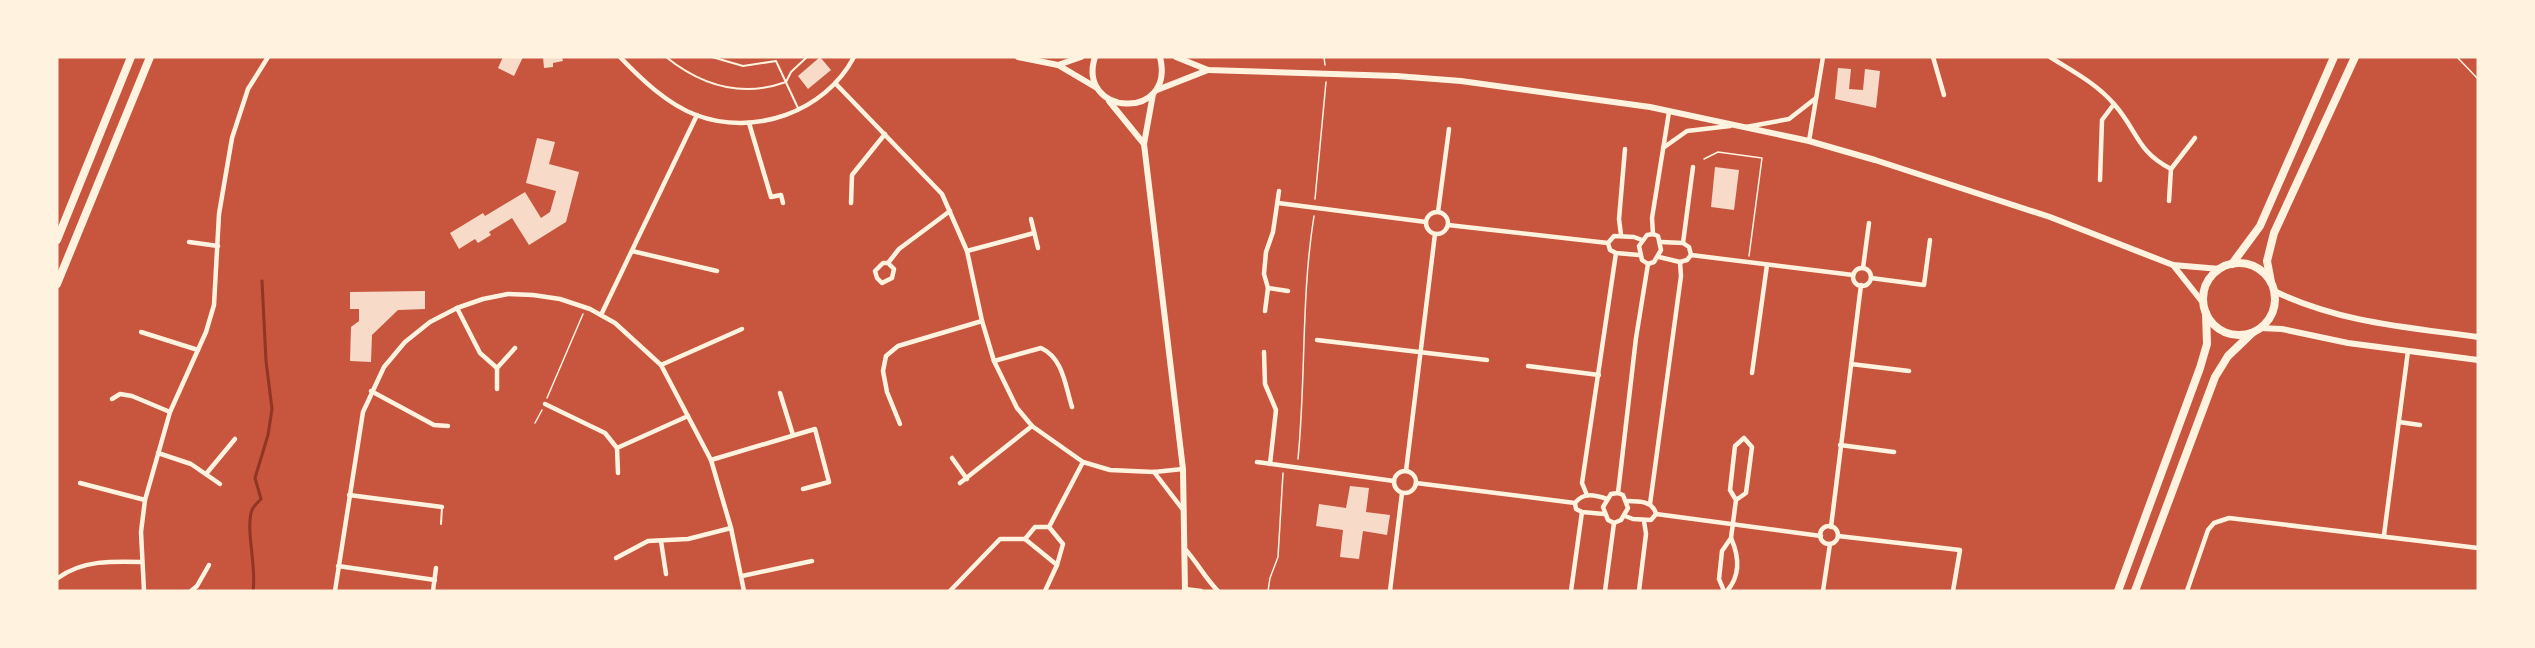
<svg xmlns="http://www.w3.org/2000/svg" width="2535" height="648" font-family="'Noto Sans',sans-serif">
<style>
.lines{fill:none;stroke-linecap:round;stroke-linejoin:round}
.stream{stroke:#8f3625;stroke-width:3}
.building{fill:#f7dbc8}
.path{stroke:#fff3e0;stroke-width:1.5}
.service{stroke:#fff3e0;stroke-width:2}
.minor{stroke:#fff3e0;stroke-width:4.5}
.tertiary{stroke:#fff3e0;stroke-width:6}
.primary{stroke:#fff3e0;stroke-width:8}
</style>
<rect width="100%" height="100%" fill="#c8553d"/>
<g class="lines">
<!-- stream -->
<path class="stream" d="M253 591C257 568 245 528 252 510 253 507 258 502 261 499L255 478 268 435 272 409 266 361 262 281"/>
</g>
<!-- building -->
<g class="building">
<polygon points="503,57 523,57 514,76 498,68"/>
<polygon points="543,57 562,57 563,61 553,63 553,67 544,68"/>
<polygon points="820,57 831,70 808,89 798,76"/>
<polygon points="1838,68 1851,69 1849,89 1863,90 1865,69 1880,71 1876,108 1835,99"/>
<polygon points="537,138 555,142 549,164 579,172 566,222 529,245 512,218 489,232 491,235 478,243 475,239 459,249 450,233 483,213 485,216 525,192 541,218 550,212 556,191 526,183"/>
<polygon points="1715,167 1739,170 1734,210 1711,207"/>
<polygon points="425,291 425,309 398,310 372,335 371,362 350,361 351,327 359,321 359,309 350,309 350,292"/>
<polygon points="1350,486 1369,488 1366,512 1390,515 1387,535 1363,531 1359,559 1340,557 1343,530 1316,526 1319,504 1346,508"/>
</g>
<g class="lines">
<!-- path -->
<g class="path">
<polyline points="1324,57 1325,65"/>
<polyline points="2457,57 2478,79"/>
<polyline points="1704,159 1718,152 1762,158 1749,256"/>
<polyline points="1315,199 1326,82"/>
<polyline points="547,398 583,314"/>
<polyline points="535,423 542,410"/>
<path d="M1298 459C1306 379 1301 296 1314 216"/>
<polyline points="1268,591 1270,578 1278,557 1283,473"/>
</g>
<!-- service -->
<g class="service">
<path d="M666 57C702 86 741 98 786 82L791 72 807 57"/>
<polyline points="712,57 743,66 776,61 798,108"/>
<polyline points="441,524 442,507"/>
</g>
<!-- minor -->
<g class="minor">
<path d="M620 57C641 79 667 104 696 115 754 137 825 112 854 57"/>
<polyline points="1933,57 1944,95"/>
<path d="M2050 57C2072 71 2096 83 2114 104 2138 131 2136 151 2171 169"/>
<polyline points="836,84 942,194 967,251 982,321 994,361 1017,408 1032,426 1083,462 1110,470 1154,472 1183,469"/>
<polyline points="749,123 771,197 781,195 783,203"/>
<polyline points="1746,127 1789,119 1816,98"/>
<polyline points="1809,141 1823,57"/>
<polyline points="1663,148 1687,131 1730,126"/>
<polyline points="2100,180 2102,120 2114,104"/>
<polyline points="2169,201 2171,169 2195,138"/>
<polyline points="851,203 852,175 885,134"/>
<polyline points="1278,203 1426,222"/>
<polyline points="1438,212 1449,129"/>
<circle cx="1437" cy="223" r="11"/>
<polyline points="1031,219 1038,248"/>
<polyline points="1448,225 1608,243"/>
<polyline points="1653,234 1652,218 1669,112"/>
<polyline points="1621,235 1619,219 1625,149"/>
<polyline points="189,242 218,246"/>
<polyline points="1683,243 1693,167"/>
<polyline points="632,251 717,271"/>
<polyline points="967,251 1034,233"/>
<polyline points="1639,255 1616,253 1610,250 1608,243 1614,236 1634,237 1642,240"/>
<polyline points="1691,255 1853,275"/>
<polyline points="1659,257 1680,262 1687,260 1691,255 1689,247 1683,243 1661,242"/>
<polyline points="888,263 883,263 875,271 877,278 882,283 892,278 894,269 888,263 899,249 950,211"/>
<polyline points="1648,264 1642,260 1639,246 1647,235 1653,234"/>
<polyline points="1648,264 1654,262 1661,250 1658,236 1653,234"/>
<polyline points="1863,268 1869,223"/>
<circle cx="1862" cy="277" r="9"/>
<polyline points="1871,278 1924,285 1930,240"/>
<polyline points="1268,288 1288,291"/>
<polyline points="457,308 480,353 497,368"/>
<polyline points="1265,311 1268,288 1264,274 1266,252 1273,232 1279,191"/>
<polyline points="601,315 697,115"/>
<polyline points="141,332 198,350"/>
<polyline points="1317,340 1487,360"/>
<polyline points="1264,352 1265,384 1276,410 1270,464"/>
<path d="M994 361 1041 348C1063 358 1065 385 1072 407"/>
<polyline points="1851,364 1909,371"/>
<polyline points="661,365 742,329"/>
<polyline points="1528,366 1599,375"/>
<polyline points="1752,373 1767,265"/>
<polyline points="497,389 497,368 515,348"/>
<polyline points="371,391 434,425 448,426"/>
<polyline points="780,393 793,435"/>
<polyline points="112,399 120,394 132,396 170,412"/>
<polyline points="545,404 605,433 617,448 618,473"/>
<polyline points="2399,422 2420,425"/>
<polyline points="900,424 887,392 883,371 886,356 898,346 982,321"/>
<polyline points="1840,445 1894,452"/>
<polyline points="617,448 688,416"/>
<polyline points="158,453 191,464 220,484"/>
<polyline points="952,458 967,479"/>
<polyline points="711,460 815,429 829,482 803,489"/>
<polyline points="1257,462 1394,481"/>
<polyline points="1406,471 1435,234"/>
<circle cx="1405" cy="482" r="11"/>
<polyline points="1154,472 1184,511"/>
<polyline points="206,474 235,439"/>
<polyline points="80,483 145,500"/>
<polyline points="960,483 1032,426"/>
<polyline points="1416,483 1575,503"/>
<polyline points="1618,493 1636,338 1648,264"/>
<polyline points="349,495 442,507"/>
<polyline points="1587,495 1582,483 1616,253"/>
<polyline points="1650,504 1681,276 1680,262"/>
<path d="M1604 514 1582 512 1576 509 1575 503C1583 492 1595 495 1607 499"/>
<polyline points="1656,514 1821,536"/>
<path d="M1625 516 1633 519 1651 520 1656 514C1653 501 1639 501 1627 501"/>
<polyline points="1614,523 1608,520 1603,507 1611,494 1618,493"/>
<polyline points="1614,523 1621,520 1628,508 1623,495 1618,493"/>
<circle cx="1829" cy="535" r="9"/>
<polyline points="1831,527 1861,285"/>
<polyline points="2384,535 2408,351"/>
<polyline points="1838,536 1960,550 1953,591"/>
<polyline points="1025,539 1057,565"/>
<polyline points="661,541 666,574"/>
<path d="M1185 549C1197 562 1205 578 1218 591"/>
<polyline points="616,558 648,541 688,539 731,528"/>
<polyline points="338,566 435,580"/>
<polyline points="742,576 812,561"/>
<path d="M58 578C82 560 113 561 142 562"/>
<polyline points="1185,589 1201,591"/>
<polyline points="144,591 141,532 145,500 170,412 206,332 214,305 219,214 232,138 248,89 268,57"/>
<polyline points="191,591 197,586 209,565"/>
<polyline points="335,591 363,412 384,367 405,342 430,322 457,308 483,299 508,294 533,295 560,299 590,309 615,323 661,365 711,460 731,528 744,591"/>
<polyline points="433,591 436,568"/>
<polyline points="950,591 1000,539 1025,539 1035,527 1049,527"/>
<polyline points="1045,591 1057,565 1063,544 1049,527 1083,462"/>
<polyline points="1390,591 1402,493"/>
<polyline points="1571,591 1582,512"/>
<polyline points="1605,591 1614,523"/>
<polyline points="1639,591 1646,534 1644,521"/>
<polyline points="1724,591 1719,579 1722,551 1731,538 1736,500 1730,490 1735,446 1744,438 1752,447 1746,493 1736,500"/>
<path d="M1727 591C1741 575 1739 556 1731 538"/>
<polyline points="1823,591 1830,544"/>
<polyline points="2187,591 2208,530 2214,523 2229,518 2478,548"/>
</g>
<!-- tertiary -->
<g class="tertiary">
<polyline points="1018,57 1058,65 1097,88"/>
<path d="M1095 57C1076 116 1176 122 1160 57"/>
<polyline points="1176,57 1208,70 1396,76 1461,81 1650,107 1809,141 1875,160 2050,217 2173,265 2220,269"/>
<polyline points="1058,65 1081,57"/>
<polyline points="1157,90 1208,70"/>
<polyline points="1153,94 1144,144 1183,469 1185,591"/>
<polyline points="1109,101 1144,144"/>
<polyline points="2173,265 2204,304"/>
<path d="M2274 291C2341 323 2406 327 2478 337"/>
<polyline points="2260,328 2282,329 2348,343 2478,360"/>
</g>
<!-- primary -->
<g class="primary">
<polyline points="57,240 131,57"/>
<circle cx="2239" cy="299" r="36"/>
<polyline points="2232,264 2260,226 2334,57"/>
<polyline points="2271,282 2267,261 2274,233 2355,57"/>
<polyline points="57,284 150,57"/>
<polyline points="2118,591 2200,368 2207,344 2206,313"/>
<polyline points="2135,591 2215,377 2228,356 2252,333"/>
</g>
</g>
<!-- border -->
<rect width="2535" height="648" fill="none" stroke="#fff3e0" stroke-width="117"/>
</svg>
